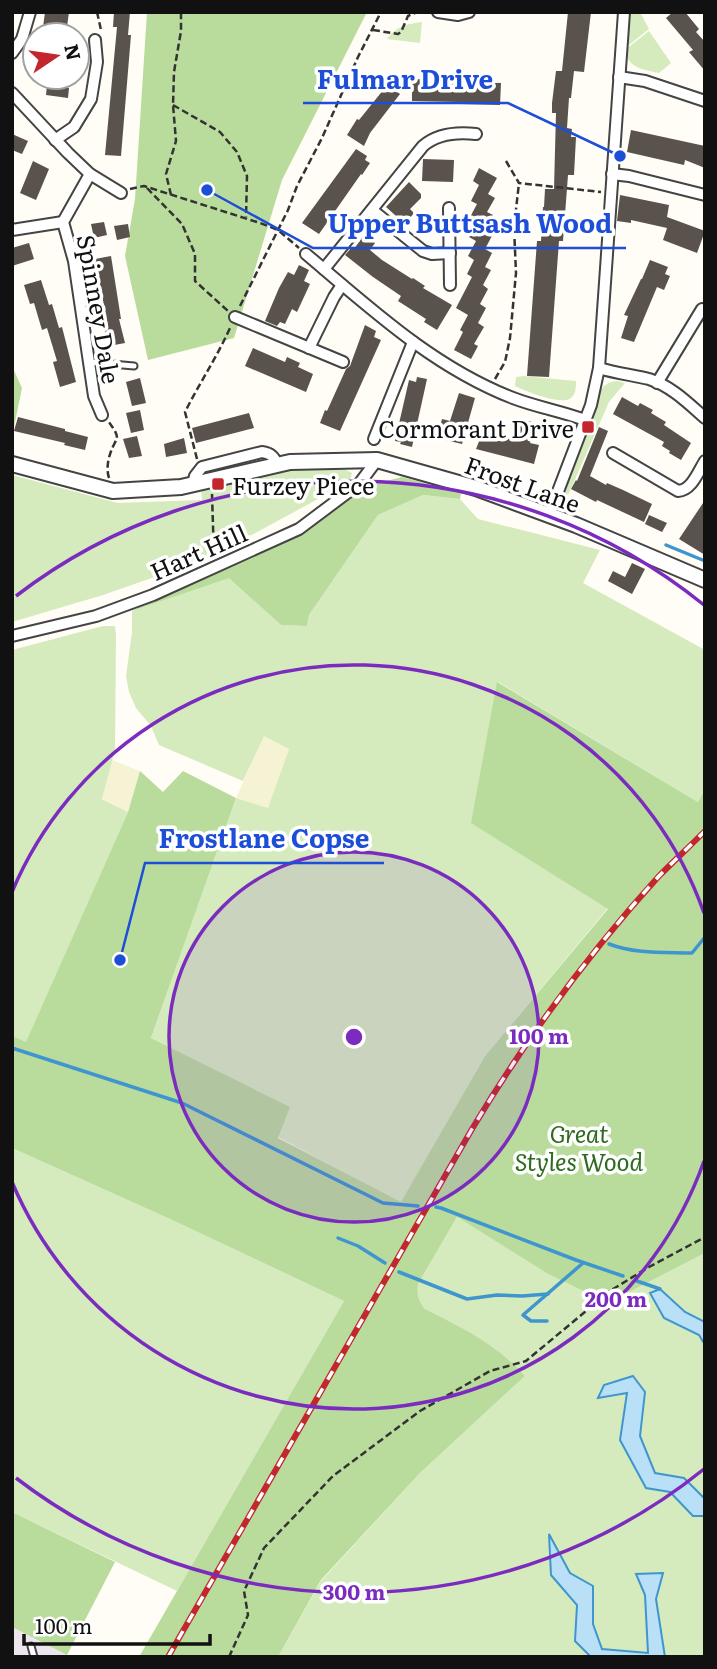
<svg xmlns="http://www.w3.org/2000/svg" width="717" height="1669" font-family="Literata,serif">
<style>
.industrial{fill:#eee6ef}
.farmland{fill:#f6f3d4}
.green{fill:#d5ebbd}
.forest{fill:#b9dc9c}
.water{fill:#b9e0f7;stroke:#3f96cf;stroke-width:2}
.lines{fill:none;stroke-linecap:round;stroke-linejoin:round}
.stream{stroke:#3f96cf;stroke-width:3.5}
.building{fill:#5a524d}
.service-casing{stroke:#444;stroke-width:9}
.minor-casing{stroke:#444;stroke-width:14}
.tertiary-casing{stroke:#444;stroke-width:18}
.path{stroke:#333;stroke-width:2.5;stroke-dasharray:7 3.5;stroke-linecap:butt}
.service{stroke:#fff;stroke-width:5}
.minor{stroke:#fff;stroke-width:10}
.tertiary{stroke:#fff;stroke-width:14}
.rail-casing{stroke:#c4262e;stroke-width:6}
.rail{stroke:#fff;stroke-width:3.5;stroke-dasharray:10;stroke-linecap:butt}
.ring{fill:none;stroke:#7b2cbf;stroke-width:3.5}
.poi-dot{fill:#c4262e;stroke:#fff;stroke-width:2.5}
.labels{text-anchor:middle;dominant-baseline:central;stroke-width:7;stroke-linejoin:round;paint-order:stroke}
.street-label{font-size:24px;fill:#111;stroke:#fff}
.poi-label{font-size:24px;fill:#111;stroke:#fff;text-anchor:end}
.park-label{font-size:24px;font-style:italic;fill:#2f6b1f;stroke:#fff}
.centre{fill:#7b2cbf;stroke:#fff;stroke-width:3.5}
.ring-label{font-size:21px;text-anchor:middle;font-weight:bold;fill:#7b2cbf;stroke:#fff;stroke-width:7;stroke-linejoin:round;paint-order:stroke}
.leader{fill:none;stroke:#1d4ed8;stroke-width:2.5}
.callout-dot{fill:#1d4ed8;stroke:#fff;stroke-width:2.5}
.callout-label{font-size:26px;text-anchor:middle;font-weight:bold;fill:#1d4ed8;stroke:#fff;stroke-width:7;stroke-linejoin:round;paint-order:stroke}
</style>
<rect width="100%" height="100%" fill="#fffdf5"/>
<!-- industrial -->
<polygon class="industrial" points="12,1627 67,1655 66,1657 12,1657"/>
<!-- farmland -->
<g class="farmland">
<polygon points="264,735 289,749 268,809 236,798"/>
<polygon points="112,760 140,771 128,812 102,798"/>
</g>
<!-- green -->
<g class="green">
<polygon points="627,12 640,12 649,29 625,48"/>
<path d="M422 22 420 43 387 39C396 26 407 24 422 22Z"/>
<path d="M649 31 671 63 659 73C645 70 627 68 625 50Z"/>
<path d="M523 376 576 381C576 387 576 394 571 398 562 406 525 391 515 386L516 377Z"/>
<path d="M617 381 625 383 609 402 562 509 556 506 599 393C604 385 607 382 617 381Z"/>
<polygon points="328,467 344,469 352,473 350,480 318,499 209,558 103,595 12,622 12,475 118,503 202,500 201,489 275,471"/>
<polygon points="423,495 460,499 478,519 600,550 583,583 705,650 705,789 698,802 498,682 586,895 608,908 485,1056 401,1203 278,1137 289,1107 151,1038 236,798 268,808 289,749 264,736 243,781 159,745 151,726 136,708 129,692 126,676 132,632 132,611 229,577 281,625 307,626 309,615 378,515"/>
<polygon points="103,626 115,626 116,635 115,750 102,799 128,812 18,1061 12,1065 12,650"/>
<polygon points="12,1148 170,1219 344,1301 177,1591 12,1512"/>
<path d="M457 1217 548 1274 608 1303 705 1253V1657H278L321 1581 420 1473 525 1376C499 1346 460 1327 425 1309 418 1301 417 1294 418 1284Z"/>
</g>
<!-- forest -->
<g class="forest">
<polygon points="147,12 367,12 282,180 234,338 148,360 125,256 135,199"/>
<polygon points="12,366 22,388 12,437"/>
<polygon points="402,477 461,493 460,499 423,495 378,515 309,615 307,626 281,625 229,578 132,611 177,588 296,538 355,489"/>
<path d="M497 682 698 802 705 789V1253L608 1303 548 1274 457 1217 418 1284C417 1294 418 1301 425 1309 461 1327 499 1346 525 1376L420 1473 321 1580 278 1657H139L344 1301 170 1219 12 1148V1036L26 1042 128 812 140 771 163 792 183 771 236 798 151 1038 290 1107 278 1138 401 1202 485 1056 608 909 471 823Z"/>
<polygon points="12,1512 115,1562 67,1655 12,1627"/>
</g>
<!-- water -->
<g class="water">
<polygon points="660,1289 685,1312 705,1322 705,1345 699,1335 664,1318 650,1293"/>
<polygon points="633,1376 645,1392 640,1436 655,1473 684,1478 705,1499 705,1516 693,1516 670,1492 646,1488 620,1440 627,1393 598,1398 604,1385"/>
<polygon points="549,1534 570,1573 593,1586 593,1624 602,1649 648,1653 645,1595 636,1574 663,1573 656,1599 665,1657 591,1657 575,1641 577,1605 551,1575"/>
</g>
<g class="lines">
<!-- stream -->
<g class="stream">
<polyline points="666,545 705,561"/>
<path d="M609 944C635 954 665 952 692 953L705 937"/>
<polyline points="12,1048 182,1103 383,1203 418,1206"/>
<polyline points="436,1207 441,1208 576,1260 623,1276"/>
<polyline points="338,1238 358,1246 385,1263"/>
<polyline points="399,1272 467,1299 497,1295 522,1296 548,1294"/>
<polyline points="637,1281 660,1289"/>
<polyline points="547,1321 531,1321 523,1315 583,1263"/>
</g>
</g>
<!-- building -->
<g class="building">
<polygon points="45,12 69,12 66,34 53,32 53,35 42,35"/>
<polygon points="114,12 130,12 128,35 131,35 121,156 105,155 117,27 113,27"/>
<polygon points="568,12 591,12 584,72 574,71 571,98 569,98 567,128 572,129 571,137 576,137 574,175 568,175 563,241 559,241 549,377 527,376 537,241 541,241 543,207 544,207 545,189 554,189 556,113 552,113 552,103 556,71 562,71"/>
<polygon points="673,12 685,12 699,29 696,32 705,42 705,71 689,52 693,50 666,18"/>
<polygon points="412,79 453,80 453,82 501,83 500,105 460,104 460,102 412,101"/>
<polygon points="388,84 400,94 370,133 364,146 347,135 357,119 359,120"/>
<polygon points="47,85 69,88 68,98 46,95"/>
<polygon points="631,130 705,146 705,168 685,160 684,165 627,152"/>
<polygon points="12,134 28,141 22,154 12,150"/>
<polygon points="356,149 367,156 365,160 370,163 362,175 361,174 319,234 302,223"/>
<polygon points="423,159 454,160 453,182 422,181"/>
<polygon points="33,161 49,169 36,200 20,193"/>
<polygon points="479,168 497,178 488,194 495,198 487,212 493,215 486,230 493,234 485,249 492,253 485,267 491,270 483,285 488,289 480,304 486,308 478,323 484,327 474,344 478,346 471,359 454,350 463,332 460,330 468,315 456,308 472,277 467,274 474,260 468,256 476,241 469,237 477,223 469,219 477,204 471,201 479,185 473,181"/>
<polygon points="409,182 421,194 421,198 410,209 414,213 405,224 386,207"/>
<polygon points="620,195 669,205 667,217 705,231 697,253 663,240 667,228 631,220 631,223 617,221"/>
<polygon points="104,222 107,235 94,238 91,224"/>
<polygon points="128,224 130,237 117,240 114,226"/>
<polygon points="364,235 375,243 370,250 382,260 412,279 413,278 425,286 423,288 452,305 437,330 424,322 426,319 398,301 401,296 373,277 345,255 352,247 354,249"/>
<polygon points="29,243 34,259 12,266 12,248"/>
<polygon points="111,256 121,319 119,319 125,343 109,346 104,326 108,326 95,259"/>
<polygon points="650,260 668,267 665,274 670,276 664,290 657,287 634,342 621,338 628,316 624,315 641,279 642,279"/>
<polygon points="299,265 309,270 304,281 310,284 297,312 292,309 285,324 280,322 277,326 265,321 279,288 288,272 294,275"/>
<polygon points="41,280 49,305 52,304 59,328 62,327 76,382 60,387 53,362 57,361 47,328 42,330 34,303 30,304 24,285"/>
<polygon points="365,325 376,331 374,337 381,340 340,431 320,423 325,410 327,411 346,369 350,366"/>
<polygon points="253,348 285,362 287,357 300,363 298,367 313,374 306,392 245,366"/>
<polygon points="417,377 427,379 412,447 400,444 401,442 395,441 409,380 416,382"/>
<polygon points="140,378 146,403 132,406 126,382"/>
<polygon points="459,393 475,398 462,444 437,438 442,419 450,421"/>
<polygon points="622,397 638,406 640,403 653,410 651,413 666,422 664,425 691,443 681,460 669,453 670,451 662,446 664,442 613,414"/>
<polygon points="140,410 144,430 131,433 126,413"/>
<polygon points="249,413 254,428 196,443 192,428"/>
<polygon points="18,417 65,429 65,431 88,437 85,450 64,445 65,443 14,431"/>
<polygon points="520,419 536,423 530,443 539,445 534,464 476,449 483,431 515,439"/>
<polygon points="599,427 608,431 590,476 606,485 607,483 623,490 652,504 644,522 597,500 596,502 571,489 576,480 577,481"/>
<polygon points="137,436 142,456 129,458 123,439"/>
<polygon points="184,438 187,453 166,457 164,444"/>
<polygon points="705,500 705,555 679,539"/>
<polygon points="649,515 667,523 662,532 645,524"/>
<polygon points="632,563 645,569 632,594 608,581 613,571 625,577"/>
</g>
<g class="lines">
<!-- service casing -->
<g class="service-casing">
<g id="service">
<polyline points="89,362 134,366"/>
<polyline points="31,1646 34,1657"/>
</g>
</g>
<!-- minor casing -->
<g class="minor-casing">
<g id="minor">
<polyline points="438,12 458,15 469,12"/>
<polyline points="12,53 22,39 30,12"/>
<polyline points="619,77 645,81 705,101"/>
<polyline points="12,93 68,153 90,174 121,193"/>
<polyline points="55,140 74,127 91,99 97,62 95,40"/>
<polyline points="90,174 63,222 74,261 94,396 102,415"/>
<polyline points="612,174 629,176 705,195"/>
<polyline points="449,208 450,285"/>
<polyline points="372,210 423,251 432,254 450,253"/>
<polyline points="12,230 63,222"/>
<path d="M306 254C370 308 433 367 513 398 536 407 561 411 585 420"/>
<path d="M324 269 423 146C438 133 458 132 476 134"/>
<polyline points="235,317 343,362"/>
<polyline points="309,348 334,297 342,285"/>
<path d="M599 368C615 373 632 375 649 379 671 386 688 403 705 418"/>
<polyline points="657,383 702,309"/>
<polyline points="374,439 413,342"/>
<path d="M613 453 678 491C692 490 698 472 705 461"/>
<path d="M193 484 195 476 202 467 262 452C271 453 274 457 278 465"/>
<polyline points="549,515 591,405 599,368 624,12"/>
<polyline points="12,636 96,616 153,595 299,529 359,484 377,460"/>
</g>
</g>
<!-- tertiary casing -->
<g class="tertiary-casing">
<polyline id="tertiary" points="12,464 113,491 181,487 290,462 377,460 476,488 576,525 705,580"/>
</g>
<!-- path -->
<g class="path">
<polyline points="97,12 101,30"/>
<polyline points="373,30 398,34 401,32 408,16 417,12"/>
<polyline points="173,105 220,132 237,152 247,176 246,217"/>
<polyline points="506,161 519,183 601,192"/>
<polyline points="147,188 182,224 195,254 195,281 228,311"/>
<polyline points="130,189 144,186 260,223 278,230 299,248"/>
<polyline points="171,195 166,174 176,141 173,105 174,72 181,31 181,12"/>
<polyline points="240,306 288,210 297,186 322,138 358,57 381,12"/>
<polyline points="495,379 505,362 510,338 516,273 514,227 519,183"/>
<path d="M197 459 185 412C199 384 217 357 230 328"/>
<path d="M109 478C106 469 108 458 112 449 113 446 116 441 117 438 117 432 112 427 109 422"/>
<polyline points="212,494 214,557"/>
<polyline points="229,1657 248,1615 244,1591 264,1548 333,1476 420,1411 490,1371 526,1361 610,1291 649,1267 705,1237"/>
</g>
<!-- service -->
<use href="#service" class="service"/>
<!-- minor -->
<use href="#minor" class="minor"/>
<!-- tertiary -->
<use href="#tertiary" class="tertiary"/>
<!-- rail casing -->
<g class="rail-casing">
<path id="rail" d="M168 1657 472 1129C526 1039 588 954 659 876 674 861 690 846 705 831"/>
</g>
<!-- rail -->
<use href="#rail" class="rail"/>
</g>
<!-- distance rings -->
<circle cx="354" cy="1037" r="185" fill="#7b2cbf" fill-opacity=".12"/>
<g class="ring">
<circle cx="354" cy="1037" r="185"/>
<path d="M704 1161A371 371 0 0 1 12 1182M12 892A371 371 0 0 1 704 913"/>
<path d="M704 1469A556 556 0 0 1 16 1478M16 596A556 556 0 0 1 704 605"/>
</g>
<!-- markers -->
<g class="poi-dot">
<rect x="581" y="420" width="14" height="14" rx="3.5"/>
<rect x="211" y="477" width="14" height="14" rx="3.5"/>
</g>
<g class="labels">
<!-- street labels -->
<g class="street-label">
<text transform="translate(100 309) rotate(80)">Spinney Dale</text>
<text transform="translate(523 483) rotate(20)">Frost Lane</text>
<text transform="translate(198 551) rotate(-24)">Hart Hill</text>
</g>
<!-- poi labels -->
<g class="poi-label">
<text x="574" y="427">Cormorant Drive</text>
<text x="232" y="484" text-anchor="start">Furzey Piece</text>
</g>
<!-- park labels -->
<g class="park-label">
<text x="579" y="1132">Great<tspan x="579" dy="28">Styles Wood</tspan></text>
</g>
</g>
<circle cx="354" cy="1037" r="10" class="centre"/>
<g class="ring-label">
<text x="539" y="1044">100 m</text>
<text x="616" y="1307">200 m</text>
<text x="354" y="1600">300 m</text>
</g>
<!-- callouts -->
<path class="leader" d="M620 156L508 103H303M207 190L313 248H626M120 960L145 863H384"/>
<g class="callout-dot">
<circle cx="620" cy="156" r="7"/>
<circle cx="207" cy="190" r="7"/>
<circle cx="120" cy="960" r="7"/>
</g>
<g class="callout-label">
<text x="405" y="89">Fulmar Drive</text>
<text x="470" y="233">Upper Buttsash Wood</text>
<text x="264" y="848">Frostlane Copse</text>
</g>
<!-- border -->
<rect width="717" height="1669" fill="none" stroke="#111111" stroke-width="28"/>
<!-- north arrow -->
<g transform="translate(56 56) rotate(77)"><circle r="33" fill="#ffffff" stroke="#a0a0a0" stroke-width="2"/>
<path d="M0-5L12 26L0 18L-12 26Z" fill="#c4262e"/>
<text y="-10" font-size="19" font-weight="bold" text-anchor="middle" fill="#111111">N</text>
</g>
<!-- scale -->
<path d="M24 1634v10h186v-10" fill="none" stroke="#111111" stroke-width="3.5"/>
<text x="35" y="1634" font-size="21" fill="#111111" stroke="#ffffff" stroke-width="5" paint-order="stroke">100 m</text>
</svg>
